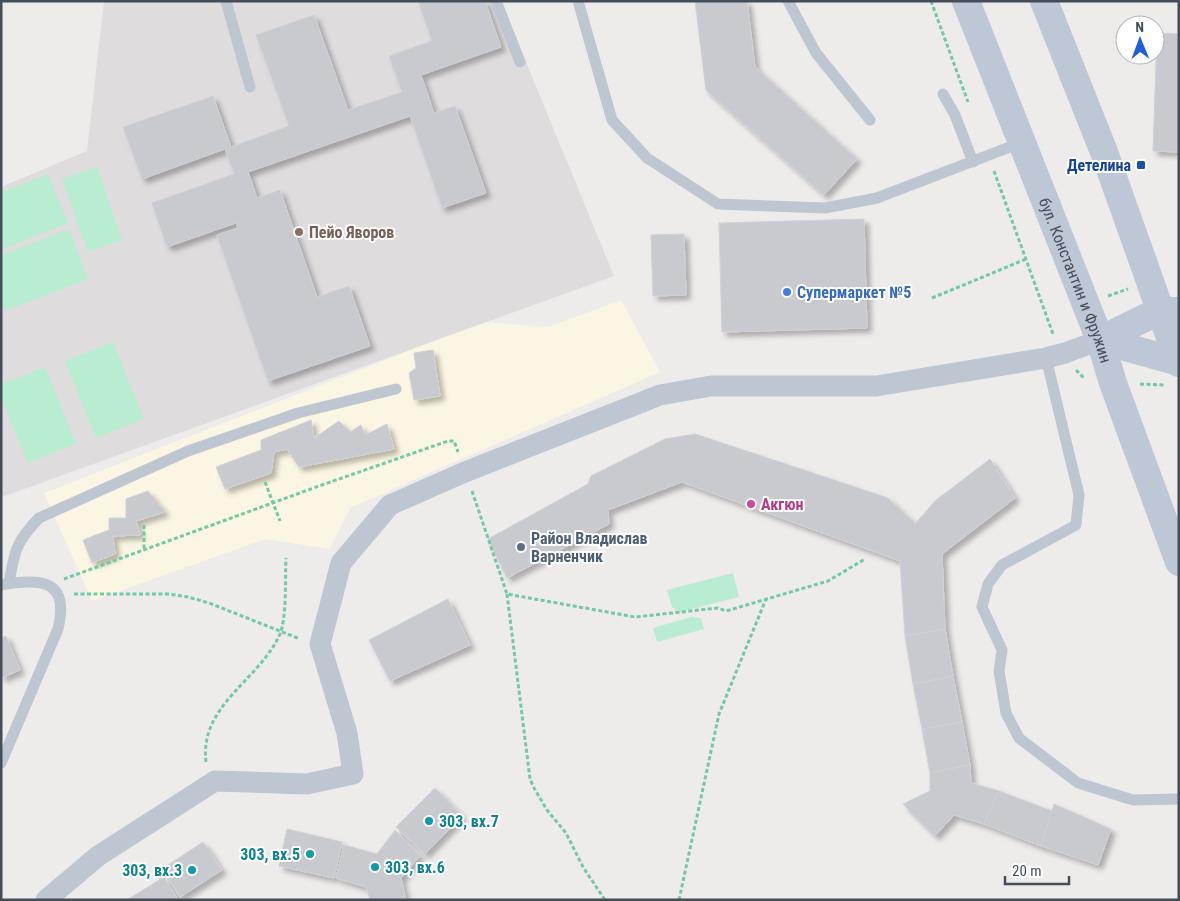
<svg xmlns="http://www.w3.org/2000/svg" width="1180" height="901" font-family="'Roboto Condensed',sans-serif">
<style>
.commercial{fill:#fbf6e3}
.education{fill:#dfdcdd}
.green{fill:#b9edd1}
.building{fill:#c8cad0;stroke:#cfd1d7;filter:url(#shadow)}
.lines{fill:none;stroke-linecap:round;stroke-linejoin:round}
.path{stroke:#72c9a5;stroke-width:3;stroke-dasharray:4 2.5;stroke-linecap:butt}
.lane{stroke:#bec6d1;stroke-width:11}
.street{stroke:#bec6d1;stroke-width:21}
.secondary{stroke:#bec7d5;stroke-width:28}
.transit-dot{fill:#1a4fb4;stroke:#fff;stroke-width:2}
.education-dot{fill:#8d6e63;stroke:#fff;stroke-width:2}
.shop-dot{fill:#3f7fe0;stroke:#fff;stroke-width:2}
.hotel-dot{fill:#d1479c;stroke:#fff;stroke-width:2}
.service-dot{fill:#5c6f8a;stroke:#fff;stroke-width:2}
.culture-dot{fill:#0f9aa8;stroke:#fff;stroke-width:2}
.labels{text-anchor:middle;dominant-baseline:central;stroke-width:4;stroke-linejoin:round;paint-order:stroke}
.transit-label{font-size:16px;font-weight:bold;fill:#164399;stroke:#fff;text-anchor:end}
.education-label{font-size:16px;font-weight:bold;fill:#785e54;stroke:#fff;text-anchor:start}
.street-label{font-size:16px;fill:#444d58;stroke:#fff}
.shop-label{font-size:16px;font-weight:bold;fill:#366cbe;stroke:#fff;text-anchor:start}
.hotel-label{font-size:16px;font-weight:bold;fill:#b23c85;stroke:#fff;text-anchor:start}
.service-label{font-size:16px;font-weight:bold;fill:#4e5e75;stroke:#fff;text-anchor:start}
.culture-label{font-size:16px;font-weight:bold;fill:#0d838f;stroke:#fff;text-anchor:start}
</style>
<defs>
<filter id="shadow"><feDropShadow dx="4.5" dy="4.5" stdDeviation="2.5" flood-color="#0004"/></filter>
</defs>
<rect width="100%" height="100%" fill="#eeebeb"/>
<!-- commercial -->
<polygon class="commercial" points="621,300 660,372 350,508 330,549 265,539 92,601 44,493 483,322 549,327"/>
<!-- education -->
<polygon class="education" points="104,1 501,1 614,276 2,497 1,187 87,151"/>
<!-- green -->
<g class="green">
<polygon points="97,167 122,240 88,252 62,179"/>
<polygon points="48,174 68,223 1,250 1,192"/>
<polygon points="69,229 88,279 5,311 1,302 1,255"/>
<polygon points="113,342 144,419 96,438 65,361"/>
<polygon points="45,367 76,444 28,463 1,398 1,384"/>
<polygon points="733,573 739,597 680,612 672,607 667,590"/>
<polygon points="691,617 701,618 704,629 657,642 653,628"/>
</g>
<!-- building -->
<g class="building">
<polygon points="418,1 485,1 501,47 421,75 434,113 455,106 486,193 442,208 410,116 248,172 257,198 280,190 317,297 349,286 370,346 268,381 217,235 238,228 236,223 167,247 152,203 234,174 225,149 142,179 123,127 213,96 231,147 289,126 256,35 314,15 348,110 402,92 389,56 432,41"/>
<polygon points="695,1 747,1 755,67 857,159 824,195 706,90"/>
<polygon points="1157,33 1179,34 1179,152 1153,151"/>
<polygon points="864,219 867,328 722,332 719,223"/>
<polygon points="684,234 686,295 653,296 651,235"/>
<polygon points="433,350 440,396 414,400 409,373 416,368 414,353"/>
<polygon points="311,420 314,438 339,421 350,432 361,425 365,435 387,424 394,449 299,467 287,449 274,452 271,473 225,489 216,467 261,450 261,440"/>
<polygon points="695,434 888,498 915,524 935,501 990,459 1015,498 942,554 945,629 905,636 900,561 682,482 608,510 609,524 507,578 488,539 588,484 591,476 665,439"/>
<polygon points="148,491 165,512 136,521 140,535 113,536 115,554 92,563 83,540 109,530 109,518 126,518 126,499"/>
<polygon points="448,599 470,645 390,681 369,640"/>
<polygon points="945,629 953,676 913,684 905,636"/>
<polygon points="6,636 20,670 1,678 1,638"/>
<polygon points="953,676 962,722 922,729 913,684"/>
<polygon points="962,722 970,765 930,773 922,729"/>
<polygon points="970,765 971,783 999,791 984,824 954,815 935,836 903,804 930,791 930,773"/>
<polygon points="435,788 462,816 425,854 396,827"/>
<polygon points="999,791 1052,811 1041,846 984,824"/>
<polygon points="1054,804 1111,829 1098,865 1041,846"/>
<polygon points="287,829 342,842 334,878 279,866"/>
<polygon points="395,830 420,856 401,878 406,900 370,900 366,887 336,878 344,845 377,854"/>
<polygon points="203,842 222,870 180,897 162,869"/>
<polygon points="164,877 178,900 127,900"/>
</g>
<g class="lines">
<!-- path -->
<g class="path">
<polyline points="931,1 968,102"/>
<polyline points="994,171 1053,334"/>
<polyline points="1108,296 1128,289"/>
<polyline points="932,298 1026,259"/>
<polyline points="1076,370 1085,379"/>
<polyline points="1140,384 1166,385"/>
<polyline points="265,482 280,521"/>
<polyline points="472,491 507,594 635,617 718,608 726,611 828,581 865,559"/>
<polyline points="144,525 144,549"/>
<polyline points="64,579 319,486 448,441 454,441 458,452"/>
<polyline points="74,594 169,594 188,597 209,603 300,639"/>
<polyline points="507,594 530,779 534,788 547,810 566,833 583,867 605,900"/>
<path d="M206 762C199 705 260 680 280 634 287 617 285 578 286 558"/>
<polyline points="679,900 719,714 766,599"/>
</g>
<!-- lane -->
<g class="lane">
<polyline points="226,1 250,87"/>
<polyline points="496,1 520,62"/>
<polyline points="578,1 612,120 647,158 718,204 825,208 877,198 1023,142"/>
<polyline points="788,1 816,53 870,120"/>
<polyline points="943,94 955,115 973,162"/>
<polyline points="1046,358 1079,495 1076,525 1002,565 988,584 982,607 1002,650 999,671 1006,713 1019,738 1078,783 1133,800 1179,799"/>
<path d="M9 583C14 553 16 541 39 518L188 451 298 413 396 389"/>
<path d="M1 585C41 578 70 579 58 629L1 763"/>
</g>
<!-- street -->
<polyline class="street" points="46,900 98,856 215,781 307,784 353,774 347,733 320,644 341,563 390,505 465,472 660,395 711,386 876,386 1046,358 1065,353 1100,340"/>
<!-- secondary -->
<g class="secondary">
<path id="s1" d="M966 1 1100 340 1113 383 1179 562"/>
<polyline points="1044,1 1104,152 1179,363"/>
<polyline points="1100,340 1159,311 1177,311"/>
<polyline points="1100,340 1179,362"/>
</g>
</g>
<!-- markers -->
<rect class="transit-dot" x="1136" y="160" width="10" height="10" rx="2.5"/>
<circle class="education-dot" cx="299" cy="232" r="5"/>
<circle class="shop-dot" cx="787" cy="292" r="5"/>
<circle class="hotel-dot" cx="751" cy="504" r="5"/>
<circle class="service-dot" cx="521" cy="547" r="5"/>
<g class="culture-dot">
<circle cx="429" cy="821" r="5"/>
<circle cx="310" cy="854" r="5"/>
<circle cx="375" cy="867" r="5"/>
<circle cx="192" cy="870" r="5"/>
</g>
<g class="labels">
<!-- transit labels -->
<g class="transit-label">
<text x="1131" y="165">Детелина</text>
</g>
<!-- education labels -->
<g class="education-label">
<text x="309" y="232">Пейо Яворов</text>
</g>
<!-- street labels -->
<g class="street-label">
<text stroke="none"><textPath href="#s1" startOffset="300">бул. Константин и Фружин</textPath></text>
</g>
<!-- shop labels -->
<g class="shop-label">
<text x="797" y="292">Супермаркет №5</text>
</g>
<!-- hotel labels -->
<g class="hotel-label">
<text x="761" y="504">Акгюн</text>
</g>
<!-- service labels -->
<g class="service-label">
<text x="531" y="538">Район Владислав<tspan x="531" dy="18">Варненчик</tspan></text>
</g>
<!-- culture labels -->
<g class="culture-label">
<text x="439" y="821">303, вх.7</text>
<text x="300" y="854" text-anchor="end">303, вх.5</text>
<text x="385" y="867">303, вх.6</text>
<text x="182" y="870" text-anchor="end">303, вх.3</text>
</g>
</g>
<!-- border -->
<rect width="1180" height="901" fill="none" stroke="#444d58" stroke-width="5"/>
<!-- north arrow -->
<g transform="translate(1140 40) rotate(359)"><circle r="24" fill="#ffffff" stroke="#b4b8bc"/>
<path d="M0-4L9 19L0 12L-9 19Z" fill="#1c5fd7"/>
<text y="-8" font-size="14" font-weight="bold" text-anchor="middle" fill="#444d58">N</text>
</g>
<!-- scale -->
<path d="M1005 876v8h64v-8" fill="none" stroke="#444d58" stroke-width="2.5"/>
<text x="1012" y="876" font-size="15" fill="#444d58" stroke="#ffffff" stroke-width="4" paint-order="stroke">20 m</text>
</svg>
